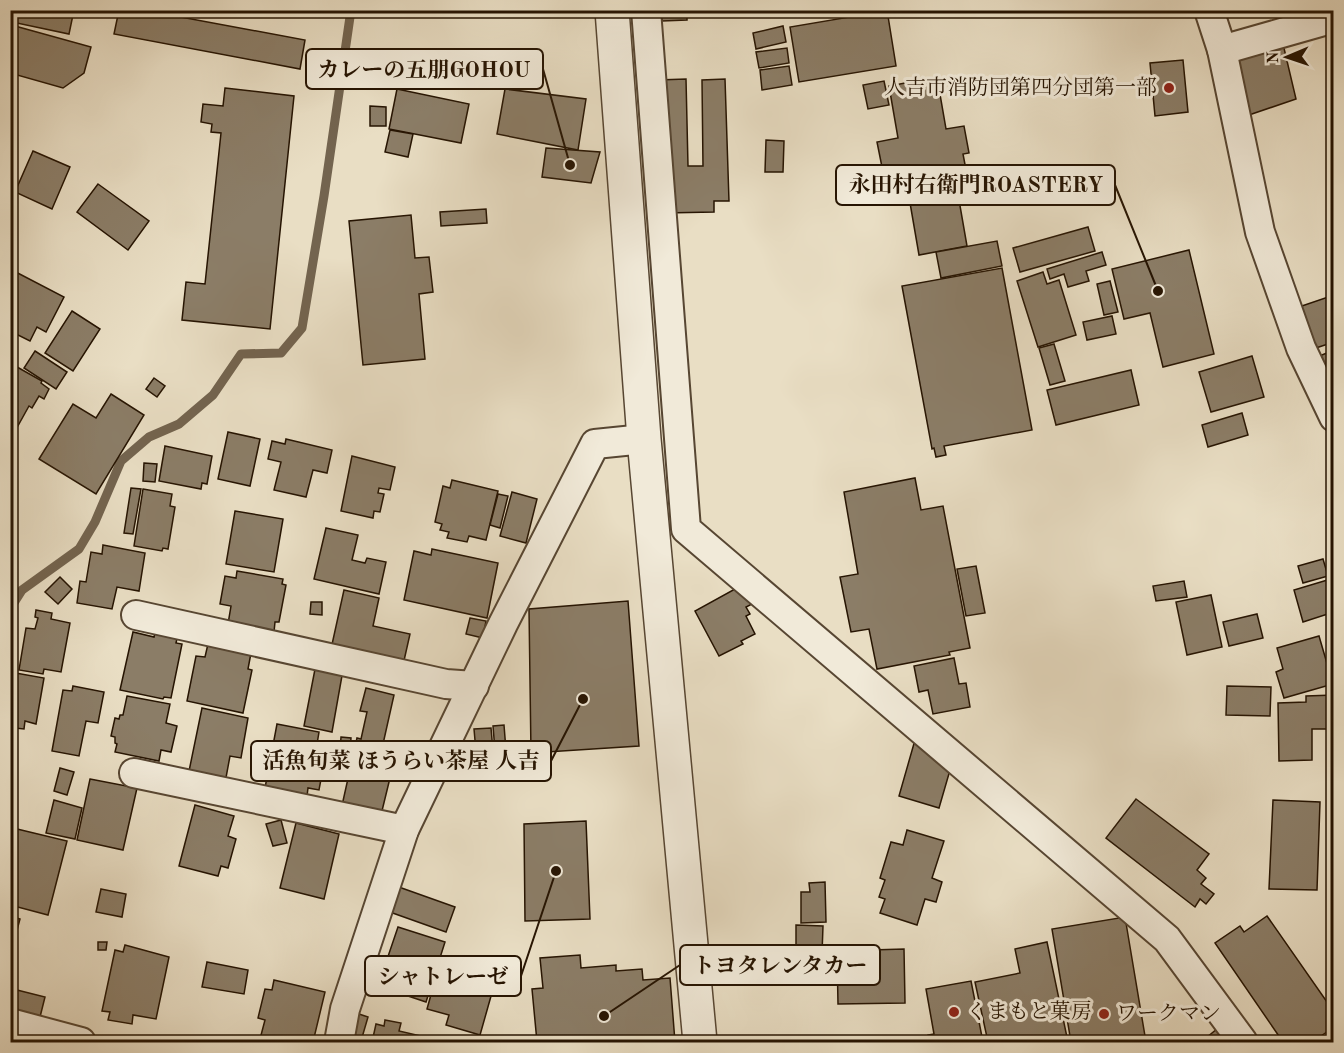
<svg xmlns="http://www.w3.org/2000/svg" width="1344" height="1053" font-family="'Old Standard TT','Noto Serif JP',serif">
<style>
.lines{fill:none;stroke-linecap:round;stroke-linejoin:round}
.stream{stroke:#73644f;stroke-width:9}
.building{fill:#8b7d67;stroke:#261402;stroke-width:1.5}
.minor-casing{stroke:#574632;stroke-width:32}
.tertiary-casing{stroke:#574632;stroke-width:36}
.minor{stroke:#f1ead9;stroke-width:28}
.tertiary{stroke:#f1ead9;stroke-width:33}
.poi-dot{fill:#8f2418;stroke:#f1ead9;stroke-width:2}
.labels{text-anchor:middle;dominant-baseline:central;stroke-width:6;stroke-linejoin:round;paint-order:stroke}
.poi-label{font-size:21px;fill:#261402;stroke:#f1ead9;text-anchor:start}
.leader{fill:none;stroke:#261402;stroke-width:2}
.callout-dot{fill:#261402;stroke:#f1ead9;stroke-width:2}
.callout{fill:#f1ead9;stroke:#261402;stroke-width:2}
.callout-label{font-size:22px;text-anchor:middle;font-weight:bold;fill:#261402}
</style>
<rect width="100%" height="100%" fill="#e9dec4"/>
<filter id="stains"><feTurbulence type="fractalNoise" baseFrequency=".00333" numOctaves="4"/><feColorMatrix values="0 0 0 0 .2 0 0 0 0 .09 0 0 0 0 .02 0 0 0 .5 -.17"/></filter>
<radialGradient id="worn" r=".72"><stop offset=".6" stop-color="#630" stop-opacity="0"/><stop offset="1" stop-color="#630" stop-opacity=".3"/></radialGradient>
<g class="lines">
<!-- stream -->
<polyline class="stream" points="10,609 22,590 79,549 95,522 121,461 149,437 179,424 213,395 241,354 281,353 302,328 324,196 351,10"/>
</g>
<!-- building -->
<g class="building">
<polygon points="15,10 74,10 69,34 12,22"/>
<polygon points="119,10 143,10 305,40 300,69 114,34"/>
<polygon points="661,10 687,10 687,20 662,21"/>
<polygon points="849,10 887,10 896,66 799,82 790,27 850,17"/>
<polygon points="15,26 91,47 84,73 63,88 10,73 10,43"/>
<polygon points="783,26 786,42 756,49 753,33"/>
<polygon points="1283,44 1296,99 1246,116 1232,63"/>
<polygon points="787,48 789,63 759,68 756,52"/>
<polygon points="1183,60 1188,112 1155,116 1150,63"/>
<polygon points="789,66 792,85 762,90 760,70"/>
<polygon points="937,77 946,129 964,126 969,153 963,154 967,175 955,177 967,246 919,255 904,168 883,172 877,142 898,138 889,86"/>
<polygon points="686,79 688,166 703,166 702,80 725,79 729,201 714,201 714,212 664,213 658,80"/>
<polygon points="884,81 889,105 868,109 863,85"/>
<polygon points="225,88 294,96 270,329 182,320 186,282 205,284 221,133 211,132 212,124 201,122 203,104 223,106"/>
<polygon points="397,89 469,104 461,143 389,129"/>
<polygon points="505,89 586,99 578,150 497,134"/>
<polygon points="370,106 386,107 386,126 370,126"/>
<polygon points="390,130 413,134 408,157 385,152"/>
<polygon points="766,140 784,141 783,172 765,172"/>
<polygon points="546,148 600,152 591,183 542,177"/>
<polygon points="33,151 70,167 52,209 15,192"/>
<polygon points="98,184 149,221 128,250 77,212"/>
<polygon points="486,209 487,223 441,226 440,212"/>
<polygon points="411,215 415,258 429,257 433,292 419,294 425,359 363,365 349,221"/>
<polygon points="1088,227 1095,251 1020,272 1013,248"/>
<polygon points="997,241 1002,266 941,278 936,252"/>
<polygon points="1189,250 1214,354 1163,367 1150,313 1124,319 1112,269"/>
<polygon points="1102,252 1106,265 1086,271 1089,281 1068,287 1064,274 1050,279 1047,269"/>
<polygon points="1002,268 1032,430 944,446 946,455 936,457 934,448 932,449 902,286"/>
<polygon points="10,269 64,297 46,332 37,327 30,341 10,331"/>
<polygon points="1043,272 1047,284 1059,280 1076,335 1038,347 1017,281"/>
<polygon points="1110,281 1118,312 1104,315 1097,284"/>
<polygon points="1334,295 1334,342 1307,351 1293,309"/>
<polygon points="72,311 100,329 73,371 45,353"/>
<polygon points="1112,316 1116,334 1087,340 1083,322"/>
<polygon points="1054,344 1065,381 1050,385 1039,348"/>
<polygon points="1334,350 1334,396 1317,357"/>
<polygon points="35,351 67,372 56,389 24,368"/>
<polygon points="1252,356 1264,397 1211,412 1199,372"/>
<polygon points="10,363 42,381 41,383 49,389 44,399 39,396 32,408 29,406 10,440"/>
<polygon points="1131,370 1139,405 1056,425 1047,390"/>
<polygon points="154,378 165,386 157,397 146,389"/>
<polygon points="111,394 144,415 96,494 39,459 73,404 96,418"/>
<polygon points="1242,413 1248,435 1208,447 1202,425"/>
<polygon points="228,432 260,439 250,486 218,479"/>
<polygon points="286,439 332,450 327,473 313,470 306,497 274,490 281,462 268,459 272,441 285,444"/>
<polygon points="165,446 212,456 207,484 202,483 201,489 159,481"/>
<polygon points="352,456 395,467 390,490 379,488 378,493 384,494 380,512 374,511 373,518 341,511"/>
<polygon points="144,463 157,464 155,482 143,481"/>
<polygon points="915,478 921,510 943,506 970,648 949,652 950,655 877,669 869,629 851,632 840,577 858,574 844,492"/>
<polygon points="452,480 498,491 486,540 469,536 467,542 447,538 449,532 440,530 442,524 435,522 443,486 450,488"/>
<polygon points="131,488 141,489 133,534 124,533"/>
<polygon points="143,489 172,494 170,506 175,507 168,549 163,548 162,551 134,546"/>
<polygon points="512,492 537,499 526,543 500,536"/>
<polygon points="498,494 508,496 500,528 490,525"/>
<polygon points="235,511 283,519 274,572 226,564"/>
<polygon points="326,528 358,535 352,560 365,563 367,558 386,562 379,594 314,579"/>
<polygon points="103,545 145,553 139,591 117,587 112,609 77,603 80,581 86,582 91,552 102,554"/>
<polygon points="432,549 498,563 487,618 404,600 414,551 431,555"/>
<polygon points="1323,559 1328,576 1303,583 1298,566"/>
<polygon points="976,566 985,613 966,616 957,569"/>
<polygon points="237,571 283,579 282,584 286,585 279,622 275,622 274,632 228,624 231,606 220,604 225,576 236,578"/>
<polygon points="60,577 72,589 58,604 45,592"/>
<polygon points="1334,578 1334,612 1303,622 1294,590"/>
<polygon points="1184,581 1187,597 1156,601 1153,586"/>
<polygon points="744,584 754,603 746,607 750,614 746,616 755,634 741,641 743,644 719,656 695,611"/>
<polygon points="344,590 379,598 373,626 410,634 403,665 331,649"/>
<polygon points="1211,595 1222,647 1187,655 1176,602"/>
<polygon points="628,601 639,746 531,753 529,609"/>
<polygon points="311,602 322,602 322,615 310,614"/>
<polygon points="36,610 52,613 51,619 70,623 61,672 44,669 43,674 19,670 26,628 35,629 38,618 35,617"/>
<polygon points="1257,614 1263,638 1229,646 1223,622"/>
<polygon points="470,618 486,621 483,638 466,634"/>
<polygon points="1334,625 1334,647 1327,627"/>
<polygon points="156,629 178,634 176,643 182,644 171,698 164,697 163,699 120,690 133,632 154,637"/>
<polygon points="1319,636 1333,684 1284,698 1276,672 1283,669 1277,648"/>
<polygon points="208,644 251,653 248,669 252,670 243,713 187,701 196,656 205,657"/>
<polygon points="954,658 959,684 966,683 970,707 933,714 928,690 919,692 914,666"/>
<polygon points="316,664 343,670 332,732 304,726"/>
<polygon points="10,672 44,678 36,724 25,721 24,729 15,728 12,741 10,741"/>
<polygon points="73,686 104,692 98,723 86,721 79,756 52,751 63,690 72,691"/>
<polygon points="1227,686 1271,687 1270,716 1226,715"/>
<polygon points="366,688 394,695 383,744 407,750 400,780 390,778 380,819 341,810 357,738 361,739 367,712 360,711"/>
<polygon points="1334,695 1334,729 1312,729 1312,760 1279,761 1278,703 1306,702 1306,696"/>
<polygon points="127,696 170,704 166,723 177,726 171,752 161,750 159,761 115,752 117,744 115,743 115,737 111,736 115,718 119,719 120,715 123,715"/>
<polygon points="202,708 248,718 241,758 230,756 225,783 188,776"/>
<polygon points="277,724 319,732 315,756 325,758 319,790 308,788 307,796 265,788"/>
<polygon points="504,725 507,763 496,763 493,726"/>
<polygon points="491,728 494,762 477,763 474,729"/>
<polygon points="917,733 957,746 939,808 899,796"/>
<polygon points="341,737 351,738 350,752 340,751"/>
<polygon points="60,768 74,772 67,795 54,791"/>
<polygon points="90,779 137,788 123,850 77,840"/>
<polygon points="1136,799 1209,854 1197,870 1206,878 1201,884 1214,894 1206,904 1200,899 1195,907 1106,838"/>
<polygon points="54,800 82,808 75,839 46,833"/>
<polygon points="1273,800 1320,802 1317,890 1269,889"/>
<polygon points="195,805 234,816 228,836 236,839 228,868 221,866 218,876 179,866"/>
<polygon points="281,820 287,843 273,846 266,824"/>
<polygon points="586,821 590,919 525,921 524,824"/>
<polygon points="296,823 339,834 324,899 280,888"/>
<polygon points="13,828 67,841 48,915 10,905 10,838"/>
<polygon points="907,830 944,841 932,878 942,882 936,902 925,899 917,925 880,913 885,899 879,897 885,880 880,878 891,842 903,845"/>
<polygon points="825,882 826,922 801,923 801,892 810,892 809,883"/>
<polygon points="396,886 455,907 446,932 387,911"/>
<polygon points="101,889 126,894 122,917 96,912"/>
<polygon points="10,916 20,919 17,930 10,928"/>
<polygon points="1267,916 1334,1012 1334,1027 1318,1038 1322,1042 1283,1042 1215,943 1240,926 1244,932"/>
<polygon points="1125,917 1146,1042 1071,1042 1052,929"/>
<polygon points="796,925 823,926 822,954 796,953"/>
<polygon points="398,927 445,942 426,1002 378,986"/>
<polygon points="98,942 107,942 106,950 98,950"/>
<polygon points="1047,942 1068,1042 988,1042 975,982 1020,973 1015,949"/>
<polygon points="125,945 169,957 156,1019 133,1015 132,1024 108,1020 110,1012 102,1011 115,950 123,952"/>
<polygon points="904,949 905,1003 838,1004 837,951"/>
<polygon points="580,955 581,968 616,965 616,971 642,969 643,980 670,978 675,1042 537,1042 532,989 543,988 540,958"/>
<polygon points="441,959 497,975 480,1035 446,1025 449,1015 427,1009"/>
<polygon points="207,962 248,970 244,994 202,987"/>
<polygon points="274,980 325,992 313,1042 272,1042 260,1039 265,1020 258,1018 265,989 272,990"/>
<polygon points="971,981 983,1042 930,1042 928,1035 934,1034 926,989"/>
<polygon points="17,990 45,997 40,1017 12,1010"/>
<polygon points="356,1013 368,1017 361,1041 349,1037"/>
<polygon points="385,1020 401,1023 399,1031 425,1037 423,1042 372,1042 376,1024 384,1026"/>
<polygon points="1228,1020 1247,1042 1201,1042"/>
</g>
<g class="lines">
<!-- minor casing -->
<g class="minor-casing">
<g id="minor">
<polyline points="646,10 686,529 1167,939 1243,1042"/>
<polyline points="1209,10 1222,50 1260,232 1301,348 1334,417"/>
<polyline points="1222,50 1334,18"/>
<polyline points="136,615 446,684 474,686"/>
<polyline points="134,773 404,830"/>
<polyline points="10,1023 81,1042"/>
<polyline points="339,1042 345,1009 404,830 503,624 595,444 644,439"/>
</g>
</g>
<!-- tertiary casing -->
<g class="tertiary-casing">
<polyline id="tertiary" points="612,10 644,439 700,1042"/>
</g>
<!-- minor -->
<use href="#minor" class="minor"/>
<!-- tertiary -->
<use href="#tertiary" class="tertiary"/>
</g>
<!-- markers -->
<g class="poi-dot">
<circle cx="1169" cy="88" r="6"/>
<circle cx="954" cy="1012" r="6"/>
<circle cx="1104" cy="1014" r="6"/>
</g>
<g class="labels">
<!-- poi labels -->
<g class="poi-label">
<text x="1157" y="88" text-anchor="end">人吉市消防団第四分団第一部</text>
<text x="966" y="1012">くまもと菓房</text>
<text x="1116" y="1014">ワークマン</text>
</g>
</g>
<!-- callouts -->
<path class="leader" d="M570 165L543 69M1158 291L1115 185M583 699L551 761M604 1016L680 965M556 871L521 976"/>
<g class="callout-dot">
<circle cx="570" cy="165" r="6"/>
<circle cx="1158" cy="291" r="6"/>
<circle cx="583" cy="699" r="6"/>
<circle cx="604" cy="1016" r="6"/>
<circle cx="556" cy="871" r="6"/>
</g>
<g class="callout">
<rect x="306" y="49" width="237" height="40" rx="6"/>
<rect x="836" y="165" width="279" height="40" rx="6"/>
<rect x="251" y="741" width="300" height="40" rx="6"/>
<rect x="680" y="945" width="200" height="40" rx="6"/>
<rect x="365" y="956" width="156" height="40" rx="6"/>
</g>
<g class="callout-label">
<text x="424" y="77">カレーの五朋GOHOU</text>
<text x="976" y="192">永田村右衛門ROASTERY</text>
<text x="401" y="768">活魚旬菜 ほうらい茶屋 人吉</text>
<text x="780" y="973">トヨタレンタカー</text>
<text x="443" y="984">シャトレーゼ</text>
</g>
<!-- margin -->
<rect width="1344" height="1053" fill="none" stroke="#e9dec4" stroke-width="36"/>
<rect x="12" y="12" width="1320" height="1029" fill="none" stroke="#261402" stroke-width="3"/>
<rect x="18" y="18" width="1308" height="1017" fill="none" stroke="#261402" stroke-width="1.5"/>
<!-- north arrow -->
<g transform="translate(1287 57) rotate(268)" stroke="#f1ead9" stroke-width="4.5" paint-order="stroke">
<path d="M0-4.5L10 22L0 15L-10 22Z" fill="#261402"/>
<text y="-9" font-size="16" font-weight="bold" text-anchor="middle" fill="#261402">N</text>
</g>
<rect width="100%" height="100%" filter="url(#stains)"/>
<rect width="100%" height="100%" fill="url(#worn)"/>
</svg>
